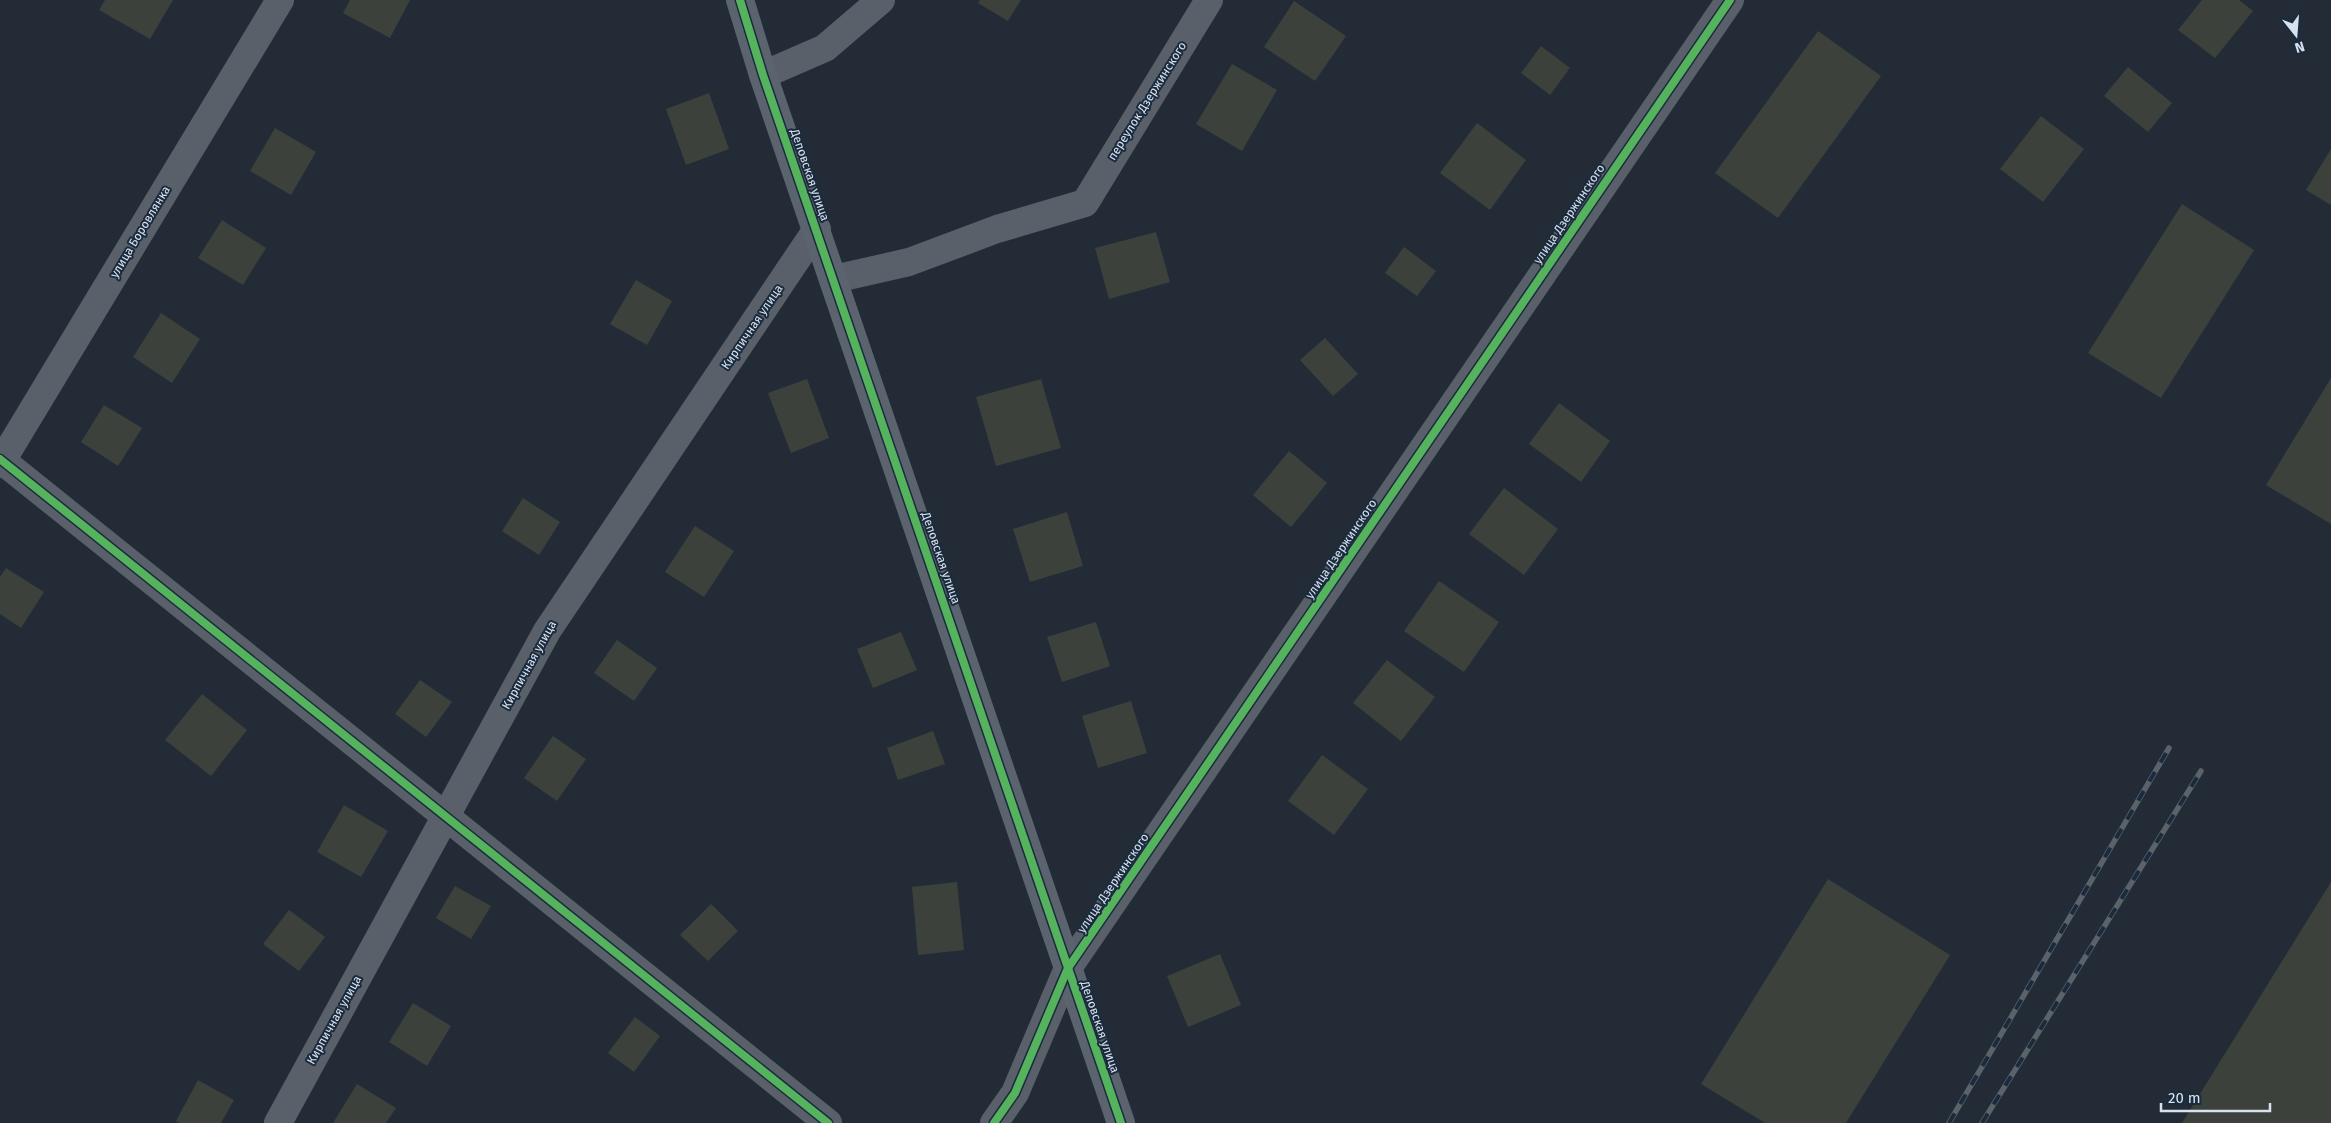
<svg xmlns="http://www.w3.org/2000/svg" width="2331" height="1123" font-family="'Fira Sans',sans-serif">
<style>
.building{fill:#3c413b}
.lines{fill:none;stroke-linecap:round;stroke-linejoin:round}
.street{stroke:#596069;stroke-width:28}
.secondary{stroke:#5b646e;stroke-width:28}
.rail-casing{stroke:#5a626a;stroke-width:5.5}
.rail{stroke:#1b2b3e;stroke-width:4;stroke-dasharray:11;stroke-linecap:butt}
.cycleway-casing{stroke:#1b2b3e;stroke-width:11}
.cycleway{stroke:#56b35d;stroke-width:8}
.labels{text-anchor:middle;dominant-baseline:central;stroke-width:4;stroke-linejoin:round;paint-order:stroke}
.street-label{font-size:12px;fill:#d8e2ef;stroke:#1b2b3e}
</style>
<rect width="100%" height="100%" fill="#232c36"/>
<!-- building -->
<g class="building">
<polygon points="105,0 173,0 150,39 99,10"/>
<polygon points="350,0 410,0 390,38 343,13"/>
<polygon points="980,0 1021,0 1008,21 978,3"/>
<polygon points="2202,0 2239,0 2253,11 2215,58 2178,30"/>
<polygon points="1294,1 1346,36 1315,81 1264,47"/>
<polygon points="1818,31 1881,76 1778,218 1715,173"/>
<polygon points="1541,46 1570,68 1550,95 1521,73"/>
<polygon points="1232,64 1277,90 1242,151 1196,124"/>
<polygon points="2128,67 2172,103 2148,132 2104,96"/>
<polygon points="709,93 729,149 686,165 666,109"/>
<polygon points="2041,116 2084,149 2043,202 2000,169"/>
<polygon points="1477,123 1526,160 1490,210 1440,173"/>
<polygon points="275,128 316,152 291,195 250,171"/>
<polygon points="2331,149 2331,205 2306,190"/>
<polygon points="2182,204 2254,250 2161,398 2088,353"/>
<polygon points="222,220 266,248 243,285 198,258"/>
<polygon points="1156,232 1170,282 1109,299 1095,248"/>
<polygon points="1404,247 1436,271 1417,296 1385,273"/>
<polygon points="636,280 672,301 647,345 610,324"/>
<polygon points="161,313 200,339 172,383 133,357"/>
<polygon points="1325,338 1358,374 1333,396 1300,360"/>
<polygon points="2331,378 2331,524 2266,485"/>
<polygon points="807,379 829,438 791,453 768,393"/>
<polygon points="1041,379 1061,448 996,466 976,397"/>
<polygon points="1559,403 1610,441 1581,482 1529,444"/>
<polygon points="104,405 142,428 118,466 81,442"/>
<polygon points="1289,451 1327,483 1291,527 1253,495"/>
<polygon points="1504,488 1558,529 1524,575 1469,534"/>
<polygon points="523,498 560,522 539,555 502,531"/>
<polygon points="1067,512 1083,566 1030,582 1013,529"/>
<polygon points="695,526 734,551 704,597 665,572"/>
<polygon points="6,568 44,592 21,628 0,614 0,577"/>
<polygon points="1439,581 1499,622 1464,672 1404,631"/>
<polygon points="1096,622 1110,666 1062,682 1047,637"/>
<polygon points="901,632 917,670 873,688 857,649"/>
<polygon points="617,640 657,668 634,701 594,673"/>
<polygon points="1387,660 1435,697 1401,741 1353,703"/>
<polygon points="420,680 452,702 426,737 395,714"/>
<polygon points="202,694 247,730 211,776 165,740"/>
<polygon points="1131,701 1147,753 1098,768 1082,716"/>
<polygon points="933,731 945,764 898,780 887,748"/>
<polygon points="553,736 586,759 557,801 524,778"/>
<polygon points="1322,755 1368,789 1334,835 1288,801"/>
<polygon points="344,805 388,831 361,877 317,852"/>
<polygon points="1828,879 1950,955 1846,1123 1765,1123 1701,1084"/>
<polygon points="957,882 964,950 918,955 912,887"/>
<polygon points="2331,882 2331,1123 2182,1123"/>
<polygon points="455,886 491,906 471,939 436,918"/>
<polygon points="711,904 738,931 708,961 680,935"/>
<polygon points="289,910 325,937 299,971 263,944"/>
<polygon points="1220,954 1241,1005 1188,1027 1167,976"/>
<polygon points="413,1003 451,1026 427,1066 389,1042"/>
<polygon points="635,1017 660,1036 634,1072 608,1053"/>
<polygon points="198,1080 234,1100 221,1123 180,1123 176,1121"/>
<polygon points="357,1084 396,1108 386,1123 333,1123"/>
</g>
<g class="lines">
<!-- street -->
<g class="street">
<polyline points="763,75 825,48 881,0"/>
<polyline points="834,279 909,262 997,229 1085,203 1209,0"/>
<polyline points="0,459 828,1123"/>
<polyline points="0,464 280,0"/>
<polyline points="278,1123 547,631 817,229"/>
<polyline points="994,1123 1015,1093 1068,968 1730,0"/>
</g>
<!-- secondary -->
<polyline class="secondary" points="740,0 763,75 1121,1123"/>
<!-- rail casing -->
<g class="rail-casing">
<g id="rail">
<polyline points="1949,1123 2169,748"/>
<polyline points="1982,1123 2201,771"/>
</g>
</g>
<!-- rail -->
<use href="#rail" class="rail"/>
<!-- cycleway casing -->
<g class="cycleway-casing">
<g id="cycleway">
<polyline points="740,0 763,75 1121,1123"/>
<polyline points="0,459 828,1123"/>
<polyline points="994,1123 1015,1093 1068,968 1730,0"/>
</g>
</g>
<!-- cycleway -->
<use href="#cycleway" class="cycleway"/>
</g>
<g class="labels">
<!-- street labels -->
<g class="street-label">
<text transform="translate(1147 101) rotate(-58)">переулок Дзержинского</text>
<text transform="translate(810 175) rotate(71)">Деповская улица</text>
<text transform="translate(1569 214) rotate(-56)">улица Дзержинского</text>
<text transform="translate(140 232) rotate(-59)">улица Боровлянка</text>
<text transform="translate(752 327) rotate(-56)">Кирпичная улица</text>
<text transform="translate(1341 549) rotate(-56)">улица Дзержинского</text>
<text transform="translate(941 558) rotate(71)">Деповская улица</text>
<text transform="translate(529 665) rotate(-61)">Кирпичная улица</text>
<text transform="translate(1113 883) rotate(-56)">улица Дзержинского</text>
<text transform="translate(334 1020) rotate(-61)">Кирпичная улица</text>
<text transform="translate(1100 1027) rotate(71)">Деповская улица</text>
</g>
</g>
<!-- north arrow -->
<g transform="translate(2296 35) rotate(163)" stroke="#1b2b3e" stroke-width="4" paint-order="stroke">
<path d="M0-4L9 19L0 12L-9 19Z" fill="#d8e2ef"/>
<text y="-8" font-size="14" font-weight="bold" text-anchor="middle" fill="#d8e2ef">N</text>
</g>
<!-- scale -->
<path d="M2161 1103v8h109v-8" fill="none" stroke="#d8e2ef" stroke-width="2.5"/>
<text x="2168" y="1103" font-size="15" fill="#d8e2ef" stroke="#1b2b3e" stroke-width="4" paint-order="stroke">20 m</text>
</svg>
